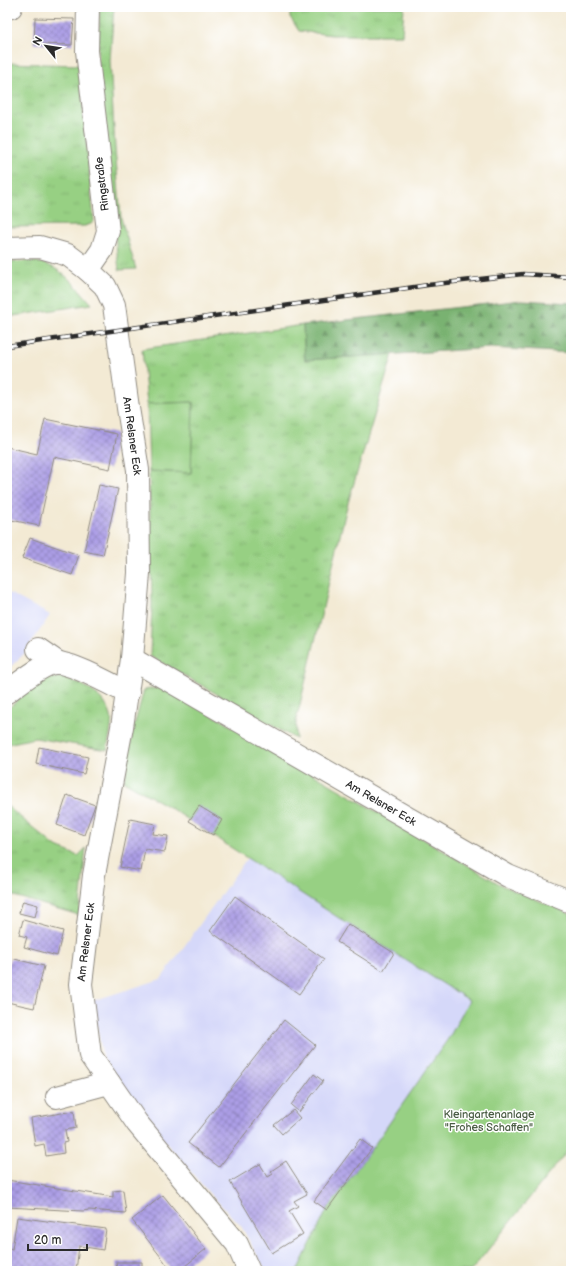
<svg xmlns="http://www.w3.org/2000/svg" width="578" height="1278" font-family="'Balsamiq Sans',sans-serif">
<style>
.built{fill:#d5d8f9}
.grass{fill:url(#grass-tufts);stroke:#617e57}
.forest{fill:url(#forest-firs);stroke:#526e4e}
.garden{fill:#97d083;stroke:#617e57}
.building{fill:url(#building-cross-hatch)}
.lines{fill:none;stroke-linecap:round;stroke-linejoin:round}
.minor-casing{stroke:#8f8a80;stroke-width:24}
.minor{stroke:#fff;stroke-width:22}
.rail-casing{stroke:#2b2b2b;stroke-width:4.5}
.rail{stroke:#fff;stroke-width:3;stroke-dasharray:9;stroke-linecap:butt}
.labels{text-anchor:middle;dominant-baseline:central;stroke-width:3;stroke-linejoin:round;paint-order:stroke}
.street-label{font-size:11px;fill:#2b2b2b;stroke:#fff}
.park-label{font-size:11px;fill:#4b5d45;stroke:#fff}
</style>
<defs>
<pattern id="grass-tufts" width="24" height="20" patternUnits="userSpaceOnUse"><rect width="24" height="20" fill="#97d083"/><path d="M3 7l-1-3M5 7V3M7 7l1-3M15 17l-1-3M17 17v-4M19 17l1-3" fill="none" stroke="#82b371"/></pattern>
<pattern id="forest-firs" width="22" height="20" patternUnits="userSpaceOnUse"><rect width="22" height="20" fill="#79b271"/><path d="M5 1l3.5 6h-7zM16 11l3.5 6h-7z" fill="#63915d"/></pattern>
<pattern id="building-cross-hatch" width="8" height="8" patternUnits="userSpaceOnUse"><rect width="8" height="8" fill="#ac9ee6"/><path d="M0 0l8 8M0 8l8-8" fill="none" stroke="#8c81bb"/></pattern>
</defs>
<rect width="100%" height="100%" fill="#fff"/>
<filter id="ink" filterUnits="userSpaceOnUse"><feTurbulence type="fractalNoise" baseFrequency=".025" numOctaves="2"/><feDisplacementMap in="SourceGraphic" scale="8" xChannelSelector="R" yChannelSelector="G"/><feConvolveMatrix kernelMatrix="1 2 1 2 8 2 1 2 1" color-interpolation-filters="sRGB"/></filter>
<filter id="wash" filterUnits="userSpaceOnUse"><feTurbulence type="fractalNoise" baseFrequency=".012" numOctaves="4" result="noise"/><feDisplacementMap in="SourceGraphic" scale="16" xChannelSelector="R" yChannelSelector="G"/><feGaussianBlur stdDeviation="0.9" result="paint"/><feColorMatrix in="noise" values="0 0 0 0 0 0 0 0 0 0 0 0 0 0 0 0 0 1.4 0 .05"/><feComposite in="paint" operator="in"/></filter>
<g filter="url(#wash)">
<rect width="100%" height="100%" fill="#f3ead4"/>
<!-- built -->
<g class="built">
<polygon points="7,592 50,615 24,654 7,670"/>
<polygon points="247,858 348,924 470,1000 450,1036 372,1148 327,1210 297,1271 266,1271 241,1226 209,1193 147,1121 103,1057 92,1001 161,979"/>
</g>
<!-- grass -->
<g class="grass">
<polygon points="100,7 114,7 110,60 115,148 121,218 136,269 119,270 113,217 98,57"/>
<polygon points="290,7 404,7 402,35 332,35 299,31 290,17"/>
<polygon points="7,63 79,65 94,221 91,224 85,226 7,227"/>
<path d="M7 262C17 262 29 260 38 262 62 267 77 287 92 304L7 317Z"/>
<polygon points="303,325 305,360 393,354 347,506 296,721 296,739 150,656 152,604 149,471 191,473 193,402 147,404 142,349"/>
<path d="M64 677C83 684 105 695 111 716 113 724 108 742 107 750L35 738 7 744V709C19 701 27 689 39 682 47 678 56 678 64 677Z"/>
<polygon points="7,806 55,846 78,856 86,848 79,915 7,894"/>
</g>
<!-- forest -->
<polygon class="forest" points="522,300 571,303 571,353 491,348 305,360 303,325"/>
<!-- garden -->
<g class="garden">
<polygon points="193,402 191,473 149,471 147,404"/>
<polygon points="165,687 503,886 571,914 571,1146 471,1271 297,1271 327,1210 372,1148 450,1036 469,1000 348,924 172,809 124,781 133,730 144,690"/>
</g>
<g id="blocks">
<!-- building -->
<g class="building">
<polygon points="35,18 74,19 72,45 34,44"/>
<polygon points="45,419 117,434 110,469 54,457 39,526 7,519 7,447 37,454"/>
<polygon points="99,485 118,489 103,555 84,551"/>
<polygon points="30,538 79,555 72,575 22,558"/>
<polygon points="39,747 88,757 84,774 36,764"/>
<polygon points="67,795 95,805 84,835 57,825"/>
<polygon points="199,806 222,820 213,835 189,821"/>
<polygon points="130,819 155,824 153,834 168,836 165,852 145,849 141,871 120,867"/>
<polygon points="235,896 324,959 299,994 210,931"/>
<polygon points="23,901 38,905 35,917 19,913"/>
<polygon points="23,920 63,931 57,956 24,947 27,937 19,935"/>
<polygon points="348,924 394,953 383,971 337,942"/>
<polygon points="10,958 44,966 34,1008 7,1002 7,970"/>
<polygon points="284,1020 315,1045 219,1167 188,1143"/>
<polygon points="314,1074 323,1081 299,1112 291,1105"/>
<rect x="7" y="1081" width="2" height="74"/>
<polygon points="293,1110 300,1118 282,1134 274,1125"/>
<polygon points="74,1111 76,1128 65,1130 67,1142 63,1143 64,1153 46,1156 44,1144 35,1146 31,1118"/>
<polygon points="360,1139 372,1148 327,1210 314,1201"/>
<polygon points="286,1161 307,1194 294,1201 298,1206 289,1211 303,1234 272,1253 230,1182 260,1164 268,1177 273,1174 271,1171"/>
<polygon points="7,1180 113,1197 113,1191 123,1190 126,1213 89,1210 83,1211 7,1207"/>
<polygon points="163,1195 206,1249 179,1271 172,1271 132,1220"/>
<polygon points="17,1217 106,1229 103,1250 79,1246 76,1271 7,1271 7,1248 12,1249"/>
<polygon points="116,1262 142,1262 142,1271 117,1271"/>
</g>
</g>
</g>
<g filter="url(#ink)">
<use href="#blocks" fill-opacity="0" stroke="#8f8a80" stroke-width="1"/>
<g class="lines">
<!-- minor casing -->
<g class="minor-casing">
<g id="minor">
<polyline points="88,7 87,51 108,231 102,250 88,270"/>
<polyline points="7,8 11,7"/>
<polyline points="7,248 40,247 68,255 88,270 105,286 114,305 128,408 138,470 139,573 132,659 122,727 94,875 81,984 90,1055 137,1123 237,1244 249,1271"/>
<polyline points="38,649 57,662"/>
<polyline points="132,659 508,876 571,902"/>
<path d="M7 692C18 684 45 662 57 663 73 663 112 685 128 693"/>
<polyline points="57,1097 109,1083"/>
</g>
</g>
<!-- minor -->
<use href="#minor" class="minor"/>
<!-- rail casing -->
<g class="rail-casing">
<polyline id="rail" points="7,346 428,285 523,274 571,277"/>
</g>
<!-- rail -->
<use href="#rail" class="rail"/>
</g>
</g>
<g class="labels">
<!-- street labels -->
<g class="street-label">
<text transform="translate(102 184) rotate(-97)">Ringstraße</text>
<text transform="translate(132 436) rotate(82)">Am Relsner Eck</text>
<text transform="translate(381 803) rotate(30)">Am Relsner Eck</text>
<text transform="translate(86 942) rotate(-83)">Am Relsner Eck</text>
</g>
<!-- park labels -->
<g class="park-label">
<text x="489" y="1114">Kleingartenanlage<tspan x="489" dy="13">"Frohes Schaffen"</tspan></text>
</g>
</g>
<!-- margin -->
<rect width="578" height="1278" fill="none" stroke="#fff" stroke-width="24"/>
<!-- north arrow -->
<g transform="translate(46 46) rotate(300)" stroke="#ffffff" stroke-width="3" paint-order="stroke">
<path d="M0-3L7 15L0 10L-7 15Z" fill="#2b2b2b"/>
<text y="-6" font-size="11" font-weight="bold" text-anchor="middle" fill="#2b2b2b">N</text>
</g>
<!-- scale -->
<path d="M28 1244v6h59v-6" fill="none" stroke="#2b2b2b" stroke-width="2"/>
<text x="34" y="1244" font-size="12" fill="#2b2b2b" stroke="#ffffff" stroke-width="3" paint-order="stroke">20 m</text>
</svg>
